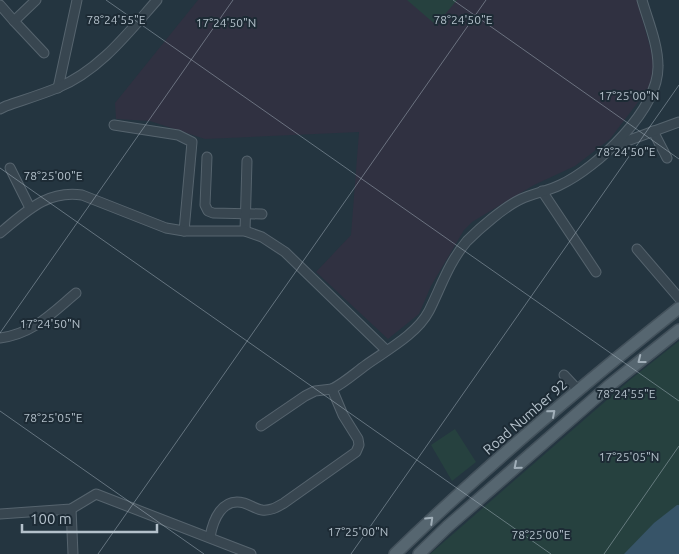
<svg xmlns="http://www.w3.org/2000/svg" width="679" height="554" font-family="Ubuntu,sans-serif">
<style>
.medical{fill:#303141}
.green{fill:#26413f}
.water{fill:#375468}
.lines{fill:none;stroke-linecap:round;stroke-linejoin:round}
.minor-casing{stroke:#56646e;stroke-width:11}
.major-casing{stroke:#44525c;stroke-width:14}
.minor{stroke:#384650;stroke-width:9}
.major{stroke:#566670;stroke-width:11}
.oneway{stroke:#a1afb9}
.ticks{fill:none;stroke:#b4c1cb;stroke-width:1;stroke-opacity:0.45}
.labels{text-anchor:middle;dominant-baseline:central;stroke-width:4;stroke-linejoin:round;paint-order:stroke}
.street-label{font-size:14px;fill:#b4c1cb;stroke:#1d2b35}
.ticks-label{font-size:12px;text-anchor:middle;fill:#b4c1cb;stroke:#1d2b35;stroke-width:4;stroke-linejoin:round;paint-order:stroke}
</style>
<rect width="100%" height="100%" fill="#243540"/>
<!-- medical -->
<polygon class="medical" points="198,0 637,0 654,61 651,85 610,139 575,166 534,185 472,222 464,230 431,286 419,314 388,339 316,272 351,235 359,132 205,139 150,121 116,119 115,103"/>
<!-- green -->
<g class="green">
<polygon points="407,0 457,0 436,25"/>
<polygon points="679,341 679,554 430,554 631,379"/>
<polygon points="455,429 476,462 452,481 431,445"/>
</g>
<!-- water -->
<polygon class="water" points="677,505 679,505 679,554 624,554 654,523"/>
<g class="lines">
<!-- minor casing -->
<g class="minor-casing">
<g id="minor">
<polyline points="0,5 14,21 36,0"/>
<polyline points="14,21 44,53"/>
<polyline points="58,88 77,0"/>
<path d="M0 109 6 106C23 100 40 95 57 88 99 71 128 33 157 0"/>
<polyline points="114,125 178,135 192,142 184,231"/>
<polyline points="653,131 667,158"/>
<polyline points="616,145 679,122"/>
<polyline points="207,157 205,205 208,211 213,213 262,214"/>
<polyline points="10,168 30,208"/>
<polyline points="542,191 596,272"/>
<polyline points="245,231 247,161"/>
<path d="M0 233C26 212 46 190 82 195L166 228 184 231H245L262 237 285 252 386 350"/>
<polyline points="637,249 679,298"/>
<path d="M0 338C33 334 52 313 76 293"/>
<polyline points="564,375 578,390"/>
<polyline points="261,426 305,396 315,391 332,389"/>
<polyline points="71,509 73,554"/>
<polyline points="0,514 71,509 96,494 251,554"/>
<path d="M210 537C213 520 222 497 244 503 250 505 256 509 262 510 271 511 277 507 284 503L356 452 359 445 358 439 343 415 332 389C344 383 355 373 366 365 387 350 417 334 429 311 441 287 449 262 467 241 480 228 504 207 521 199 534 193 548 191 560 185 597 168 659 109 658 66 658 44 648 21 642 0"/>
</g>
</g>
<!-- major casing -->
<g class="major-casing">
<g id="major">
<path d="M395 554C485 467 581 386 679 308"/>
<polyline points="419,554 447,527 610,385 679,330"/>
</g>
</g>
<!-- minor -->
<use href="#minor" class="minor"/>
<!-- major -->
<use href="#major" class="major"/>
</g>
<!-- one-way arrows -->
<defs><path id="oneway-chevron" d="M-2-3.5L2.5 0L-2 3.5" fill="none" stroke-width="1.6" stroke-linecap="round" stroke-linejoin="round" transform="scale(1.25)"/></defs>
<g class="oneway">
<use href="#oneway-chevron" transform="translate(641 360) rotate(142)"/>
<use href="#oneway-chevron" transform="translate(552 413) rotate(-41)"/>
<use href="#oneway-chevron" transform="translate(517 466) rotate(139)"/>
<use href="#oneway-chevron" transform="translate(430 520) rotate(-44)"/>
</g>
<!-- ticks -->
<path class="ticks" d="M106 0 679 401M453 0 679 159M0 168 551 554M0 333 233 0M0 411 204 554M98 554 486 0M351 554 679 85M604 554 679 446"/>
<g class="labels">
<!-- street labels -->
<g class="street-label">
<text transform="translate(525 417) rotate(-41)">Road Number 92</text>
</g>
</g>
<g class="ticks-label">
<text x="116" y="24">78°24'55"E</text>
<text x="463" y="24">78°24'50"E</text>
<text x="226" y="27">17°24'50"N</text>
<text x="629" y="100">17°25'00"N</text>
<text x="626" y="156">78°24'50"E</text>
<text x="53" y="180">78°25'00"E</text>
<text x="50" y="328">17°24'50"N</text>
<text x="626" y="398">78°24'55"E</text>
<text x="53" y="422">78°25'05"E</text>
<text x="629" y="461">17°25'05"N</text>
<text x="358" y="536">17°25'00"N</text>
<text x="541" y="539">78°25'00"E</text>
</g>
<!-- scale -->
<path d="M22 524v8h135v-8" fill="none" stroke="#b4c1cb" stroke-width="2.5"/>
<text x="30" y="524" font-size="15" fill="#b4c1cb" stroke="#1d2b35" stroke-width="4" paint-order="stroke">100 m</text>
</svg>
